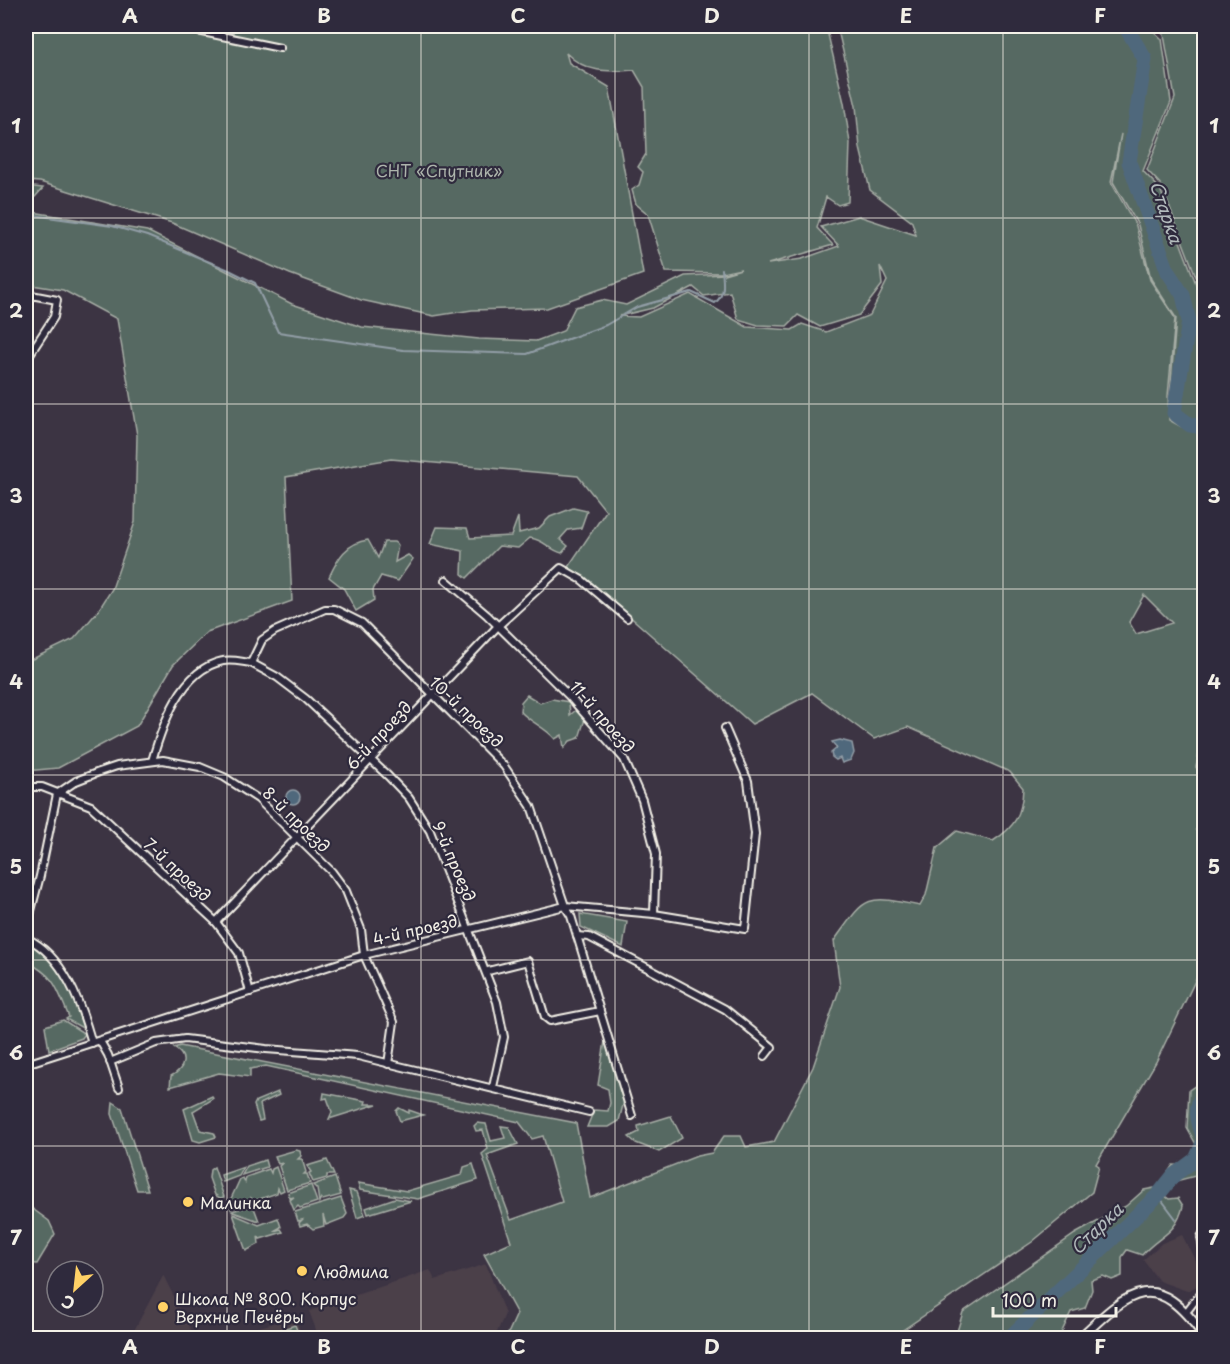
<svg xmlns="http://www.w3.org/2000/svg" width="1230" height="1364" font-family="'Playpen Sans',sans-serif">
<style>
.built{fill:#4b3f4a}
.green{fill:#576962;stroke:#a6ada5;stroke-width:1.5;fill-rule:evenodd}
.water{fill:#50677b;stroke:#929ea7;stroke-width:1.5}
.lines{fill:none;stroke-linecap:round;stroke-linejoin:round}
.stream{stroke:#929ea7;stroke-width:2}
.river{stroke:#50677b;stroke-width:15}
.minor-casing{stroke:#f4f1e8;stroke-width:10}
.tertiary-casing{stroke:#f4f1e8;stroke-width:12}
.minor{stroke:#2f2a3d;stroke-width:6}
.tertiary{stroke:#2f2a3d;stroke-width:8}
.grid{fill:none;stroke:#f4f1e8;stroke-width:1.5;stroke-opacity:0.55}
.poi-dot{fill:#ffd166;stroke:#2f2a3d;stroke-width:2}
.labels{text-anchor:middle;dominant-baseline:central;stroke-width:4.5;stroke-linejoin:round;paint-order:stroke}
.park-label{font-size:16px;fill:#adb4ac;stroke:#2f2a3d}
.street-label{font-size:16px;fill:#f4f1e8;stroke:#2f2a3d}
.poi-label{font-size:16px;fill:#f4f1e8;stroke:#2f2a3d;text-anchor:start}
.water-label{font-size:18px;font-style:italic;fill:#b2babc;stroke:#2f2a3d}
.neatline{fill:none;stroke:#f4f1e8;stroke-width:2}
.grid-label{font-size:20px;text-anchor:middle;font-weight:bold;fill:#f4f1e8}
</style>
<rect width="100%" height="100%" fill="#3c3443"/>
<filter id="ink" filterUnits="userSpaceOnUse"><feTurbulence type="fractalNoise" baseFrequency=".0167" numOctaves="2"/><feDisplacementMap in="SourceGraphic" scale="12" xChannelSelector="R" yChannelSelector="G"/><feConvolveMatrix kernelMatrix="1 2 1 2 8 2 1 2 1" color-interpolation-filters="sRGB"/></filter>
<g filter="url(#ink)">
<!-- built -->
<g class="built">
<polygon points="1182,1235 1203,1275 1199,1285 1187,1291 1159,1281 1143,1260 1162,1243"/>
<polygon points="486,1264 505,1314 495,1337 492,1338 319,1338 309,1311 430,1270 435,1280"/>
<polygon points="163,1275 195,1338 130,1338 163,1276"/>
<polygon points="295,1317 303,1338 221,1338"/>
</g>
<!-- green -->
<g class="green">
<path d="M26 26H826L844 103 850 143 848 202 838 205 826 197 817 228 833 245 768 264 802 259 839 246 821 227 859 216 916 235 912 222 870 190 860 148 856 106 837 26H1148L1162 39 1171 102 1143 171 1160 189 1198 289 1199 370 1200 287 1161 185 1147 170 1175 98 1164 35 1153 26H1204V731L1196 767 1201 775 1197 767 1204 735V829L1195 830 1204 831V962L1156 1062 1096 1164 1099 1166 1092 1192 1032 1242 891 1338H506L517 1314 484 1254 511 1242 482 1154 488 1149 483 1130 476 1131 474 1126 477 1123 486 1124 491 1141 505 1138 501 1126 509 1127 518 1144 487 1155 511 1220 562 1202 543 1136 532 1139 519 1122 266 1066 250 1069V1077L219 1073 170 1087 171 1076C185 1069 188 1056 174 1048L180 1046 576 1123 590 1198 697 1156 712 1153 724 1136H741L746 1147 774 1142 813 1067 840 987 834 941C866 896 864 894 920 906L926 895 937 848 957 831 993 841C1015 827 1022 815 1023 788L1010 772 908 727 874 739 812 693 752 724 593 584 568 567 606 511 578 476 391 459 286 477 292 601 207 632 173 665 137 726 58 768 26 771V662L74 639 98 611 112 589 135 522 137 435 117 319 63 290 26 284V211L147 231 292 304 362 327 479 339 536 341 563 331 575 307 602 300 626 305 685 276 724 274 741 269 722 273 666 272 648 214 636 204 632 190 639 185 643 172 638 167 646 154 644 87 634 70C607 72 586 73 566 53L569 63 609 87 643 274 547 308 472 310 434 316 361 300 290 274 172 223 40 182 26 181ZM1121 134 1113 182 1138 225 1151 279 1176 318 1170 395 1171 419 1182 427 1169 420 1168 396 1175 318 1150 280 1136 226 1111 182ZM880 266 887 281 870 315 826 332 802 324 792 330 747 327 690 294 639 317 619 316 653 308 693 287 704 296 730 292 738 319 758 325 787 326 798 315 820 327 859 315 882 285ZM1144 595 1172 623 1136 634 1129 622Z"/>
<polygon points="26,186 43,188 35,197 26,198"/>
<path d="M573 508 587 511 581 528 568 530 560 539 568 546 562 553C550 550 543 539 530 538L518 548 499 546 467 578 462 574 463 551 430 544 437 527 467 528 470 538 511 536 518 517 519 533 539 528 550 517Z"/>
<path d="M368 540 378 558 384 542H394L398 545 395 562 408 555 413 559 398 581 381 576 373 590 374 600 356 611 344 589 329 577C338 558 346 543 368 540Z"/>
<path d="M527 695 540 703 552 699 569 702 570 715 576 710 585 719 579 738 570 741 564 748 562 735 555 739C545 727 531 723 520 711L521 702Z"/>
<polygon points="580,914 627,922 623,947 581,927"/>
<path d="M26 940 52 955 70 985 88 1031 66 1019 69 1017C56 986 56 977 26 961Z"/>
<polygon points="63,1020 85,1034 82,1038 49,1050 45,1026"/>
<polygon points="605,1041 624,1101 619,1121 609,1127 587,1127 594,1110 608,1111 610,1103 608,1089 598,1085"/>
<polygon points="1204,1080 1204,1181 1199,1175 1176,1181 1168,1172 1173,1165 1190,1166 1197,1146 1187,1128 1189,1090"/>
<polygon points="278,1092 279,1095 260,1104 263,1120 259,1121 254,1105 256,1101"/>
<polygon points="324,1093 366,1101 365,1104 377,1104 329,1119 332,1112 327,1098 323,1099"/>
<polygon points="212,1096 213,1099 193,1111 200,1130 214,1133 216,1137 200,1142 193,1140 184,1109"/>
<polygon points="113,1102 122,1108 148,1190 137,1190 112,1114"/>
<polygon points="399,1108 409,1113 409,1110 423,1115 400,1121 396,1111"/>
<polygon points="671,1116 682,1138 659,1152 636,1143 629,1137 639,1132 638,1126"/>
<polygon points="296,1150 300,1151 301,1156 298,1159 302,1159 306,1172 304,1174 307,1174 310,1183 287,1190 279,1166 283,1163 278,1164 275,1156"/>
<polygon points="265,1160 267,1167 242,1175 247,1166"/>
<polygon points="327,1160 334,1175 327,1175 327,1178 313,1182 309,1173 311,1172 307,1166"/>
<polygon points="473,1164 478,1180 418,1199 360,1190 358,1183 407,1191 462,1175 464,1167"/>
<polygon points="214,1167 224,1197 220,1198 215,1195 209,1178 210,1170"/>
<polygon points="244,1167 239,1176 223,1182 221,1175"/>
<polygon points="276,1167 284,1190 280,1192 278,1188 277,1193 254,1201 251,1198 251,1202 231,1209 229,1203 240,1179 243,1178 245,1182 246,1177 269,1169 271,1173 272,1169"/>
<polygon points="335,1177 341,1195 323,1200 321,1198 319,1202 317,1189 313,1185"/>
<polygon points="311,1185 317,1202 300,1208 298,1206 294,1210 290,1200 294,1197 290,1198 288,1193"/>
<path d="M1154 1188 1169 1199 1178 1198 1183 1206C1176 1235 1159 1235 1142 1255L1127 1250 1122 1257V1276L1112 1280 1103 1276 1091 1280 1092 1290 1085 1308 1071 1312 1059 1338H955L963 1312 1075 1234 1126 1206 1144 1190Z"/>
<polygon points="349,1190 357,1192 365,1215 357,1218"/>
<polygon points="341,1198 347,1214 344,1218 326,1225 323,1215 324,1226 313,1229 307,1224 300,1226 299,1223 302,1220 298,1221 295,1212"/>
<polygon points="395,1198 411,1201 368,1214 366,1208"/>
<polygon points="26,1204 49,1221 55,1234 37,1264 26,1263"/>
<polygon points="253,1205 259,1221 233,1212 232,1211"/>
<polygon points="233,1214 259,1225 278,1218 281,1227 274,1231 281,1229 283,1232 260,1239 258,1236 259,1244 246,1251"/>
<polygon points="295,1325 300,1338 283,1338 280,1330"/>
</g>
<!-- water -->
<g class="water">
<polygon points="840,740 852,743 854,753 851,760 842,763 840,758 836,760 832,757 831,753 837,748 832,742"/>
<circle cx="293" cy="797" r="7"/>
</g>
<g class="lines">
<!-- stream -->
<g class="stream">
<path d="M26 214 112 226 147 236 229 270 255 283 278 332 403 350 527 354 606 325 637 307 691 292 715 303C726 294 723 282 722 269"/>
<polyline points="1158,1195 1176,1219"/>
</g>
<!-- river -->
<g class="river">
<polyline points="1125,26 1145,59 1129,162 1168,272 1183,295 1189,321 1174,413 1190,425 1204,427"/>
<path d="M1204 1094C1192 1108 1199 1124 1204 1139"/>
<polyline points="1009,1338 1158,1195 1174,1175 1196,1159 1204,1141"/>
</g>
<!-- minor casing -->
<g class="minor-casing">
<g id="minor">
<polyline points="173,26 280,48"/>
<polyline points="26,294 57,300 54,317 26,360"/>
<polyline points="446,580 487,615 569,696 624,759 642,800 656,854 654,914"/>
<polyline points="251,663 277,677 306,699 388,776 409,798 430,831 497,1002 504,1037 493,1087"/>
<path d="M152 761C162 726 181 669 223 661 232 659 242 662 251 663L262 640 275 631 325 609H334L362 623 504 766 531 806 565 906 571 916 632 1116"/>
<polyline points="26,787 42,787 91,806 216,922 239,953 250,992"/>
<polyline points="57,794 76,781 99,772 117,766 163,760 200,767 224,777 258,799 332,872 346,891 361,929 364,955 394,1022 388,1064"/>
<polyline points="216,922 497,627 561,568 582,580 627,618"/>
<polyline points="26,930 40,876 57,794"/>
<polyline points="577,936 589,937 725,1009 772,1047 765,1056"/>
<path d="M26 938C64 955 81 1004 92 1043"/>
<polyline points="488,971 528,961 545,1017 550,1021 600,1011"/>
<polyline points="100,1041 108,1055 119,1088"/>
<polyline points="110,1062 156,1043 185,1039 266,1049 358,1056 589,1112"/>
<polyline points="26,1064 364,955 565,906 654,914 745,929 755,834 748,781 725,728"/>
<polyline points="1204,1232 1201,1237 1204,1254"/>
<polyline points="1187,1311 1204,1289"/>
</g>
</g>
<!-- tertiary casing -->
<g class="tertiary-casing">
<path id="tertiary" d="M1080 1338C1131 1289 1156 1268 1204 1336"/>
</g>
<!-- minor -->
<use href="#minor" class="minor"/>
<!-- tertiary -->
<use href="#tertiary" class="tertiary"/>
</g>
</g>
<!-- grid -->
<path class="grid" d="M227 26V1338M421 26V1338M615 26V1338M809 26V1338M1003 26V1338M26 218H1204M26 404H1204M26 589H1204M26 775H1204M26 960H1204M26 1146H1204"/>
<!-- markers -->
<g class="poi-dot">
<circle cx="188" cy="1202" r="6"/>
<circle cx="302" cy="1271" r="6"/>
<circle cx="163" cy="1307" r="6"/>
</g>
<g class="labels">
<!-- park labels -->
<g class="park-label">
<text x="439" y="170">СНТ «Спутник»</text>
</g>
<!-- street labels -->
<g class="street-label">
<text transform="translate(467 711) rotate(44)">10-й проезд</text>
<text transform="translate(603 716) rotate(49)">11-й проезд</text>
<text transform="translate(378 735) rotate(-47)">6-й проезд</text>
<text transform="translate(297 819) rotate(44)">8-й проезд</text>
<text transform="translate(455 861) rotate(67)">9-й проезд</text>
<text transform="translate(178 869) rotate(43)">7-й проезд</text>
<text transform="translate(415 929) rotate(-13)">4-й проезд</text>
</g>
<!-- poi labels -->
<g class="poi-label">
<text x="200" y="1202">Малинка</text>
<text x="314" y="1271">Людмила</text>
<text x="175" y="1298">Школа № 800. Корпус<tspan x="175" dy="18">Верхние Печёры</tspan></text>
</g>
<!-- water labels -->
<g class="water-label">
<text transform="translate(1167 212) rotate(71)">Старка</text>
<text transform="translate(1096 1228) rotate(-44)">Старка</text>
</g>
</g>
<!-- margin -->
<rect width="1230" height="1364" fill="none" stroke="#2f2a3d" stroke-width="66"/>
<!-- north arrow -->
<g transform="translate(75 1289) rotate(207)"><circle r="28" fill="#2f2a3d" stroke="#7e7a81" stroke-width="1.5"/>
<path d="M0-4.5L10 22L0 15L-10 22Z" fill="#ffd166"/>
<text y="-9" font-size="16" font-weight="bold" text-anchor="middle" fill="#f4f1e8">С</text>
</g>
<!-- scale -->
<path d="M993 1307v9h123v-9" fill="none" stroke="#f4f1e8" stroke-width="3"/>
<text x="1002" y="1307" font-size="18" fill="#f4f1e8" stroke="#2f2a3d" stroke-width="4.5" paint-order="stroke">100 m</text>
<rect x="33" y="33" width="1164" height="1298" class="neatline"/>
<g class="grid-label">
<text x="130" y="23">A</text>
<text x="324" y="23">B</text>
<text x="518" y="23">C</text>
<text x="712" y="23">D</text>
<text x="906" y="23">E</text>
<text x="1100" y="23">F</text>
<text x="16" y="133">1</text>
<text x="1214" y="133">1</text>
<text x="16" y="318">2</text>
<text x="1214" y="318">2</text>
<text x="16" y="503">3</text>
<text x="1214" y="503">3</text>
<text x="16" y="689">4</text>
<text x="1214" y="689">4</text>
<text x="16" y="874">5</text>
<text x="1214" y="874">5</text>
<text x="16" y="1060">6</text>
<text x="1214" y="1060">6</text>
<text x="16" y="1245">7</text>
<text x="1214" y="1245">7</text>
<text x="130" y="1354">A</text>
<text x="324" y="1354">B</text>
<text x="518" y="1354">C</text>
<text x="712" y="1354">D</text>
<text x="906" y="1354">E</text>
<text x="1100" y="1354">F</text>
</g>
</svg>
